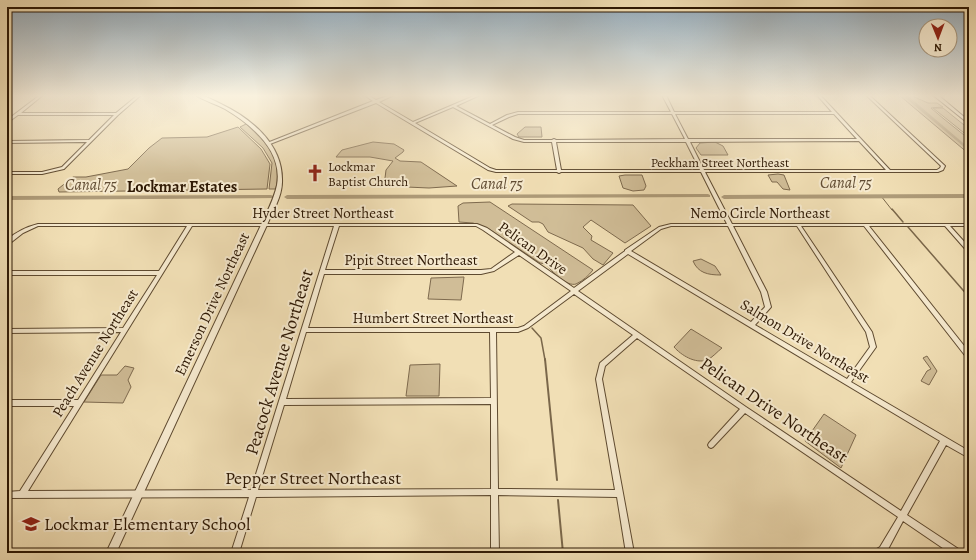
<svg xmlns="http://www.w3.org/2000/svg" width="976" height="560" font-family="Alegreya,serif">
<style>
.green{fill:#d0bd97;stroke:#7e6a4e}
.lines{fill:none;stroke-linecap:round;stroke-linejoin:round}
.stream-far2{stroke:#7a674a;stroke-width:1}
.stream-far1{stroke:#7a674a;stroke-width:1.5}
.stream{stroke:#7a674a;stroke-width:2}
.canal{fill:#ae9b79;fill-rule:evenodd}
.minor-casing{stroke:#5e4a30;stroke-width:2}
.tertiary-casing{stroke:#5e4a30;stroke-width:2}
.secondary-casing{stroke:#2d1804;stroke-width:2}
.minor{fill:#f6eacf;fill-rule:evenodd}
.tertiary{fill:#f6eacf;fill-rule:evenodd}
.secondary{fill:#f6eacf;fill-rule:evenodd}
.labels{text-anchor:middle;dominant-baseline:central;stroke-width:4;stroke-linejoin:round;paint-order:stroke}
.far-street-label{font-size:13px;fill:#2d1804;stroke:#f6eacf}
.far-poi-label{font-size:13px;fill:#2d1804;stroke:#f6eacf;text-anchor:start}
.street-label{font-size:15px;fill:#2d1804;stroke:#f6eacf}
.water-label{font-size:16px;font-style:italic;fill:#614c33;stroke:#f6eacf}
.neighbourhood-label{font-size:16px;font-weight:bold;fill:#2d1804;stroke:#f6eacf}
.near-street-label{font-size:18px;fill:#2d1804;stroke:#f6eacf}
.near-poi-label{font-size:18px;fill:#2d1804;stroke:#f6eacf;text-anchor:start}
</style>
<rect width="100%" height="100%" fill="#f1dfb5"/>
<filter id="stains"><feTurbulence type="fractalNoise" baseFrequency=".005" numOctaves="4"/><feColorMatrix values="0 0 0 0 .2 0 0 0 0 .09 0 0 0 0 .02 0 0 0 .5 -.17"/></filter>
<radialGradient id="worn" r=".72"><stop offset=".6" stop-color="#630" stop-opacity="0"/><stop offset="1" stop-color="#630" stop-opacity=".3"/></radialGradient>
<!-- green -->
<g class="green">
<polygon points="899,95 910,95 928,103 937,103 943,107 931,108 944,119 969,139 969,154"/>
<polygon points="933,108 943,108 969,129 969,137"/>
<path d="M246 124C268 144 282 158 276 189H269L272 163 263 148 240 127Z"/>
<polygon points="238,127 261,149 270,164 267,189 59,192 58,189 73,177 86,177 128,169 149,148 162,138 207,137"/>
<polygon points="525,127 541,127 542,137 519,137 517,134"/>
<polygon points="373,142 394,144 404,150 403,152 395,158 400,161 421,162 457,186 429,188 384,186 386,170 393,161 370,157 336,157 342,150"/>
<polygon points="715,142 723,146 728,155 701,155 696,148 700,143"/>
<polygon points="778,174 784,175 790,190 783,189 777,182 772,182 768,175"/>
<polygon points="625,175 642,175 646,186 644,190 633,191 623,188 619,176"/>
<path d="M490 202 593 270C589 275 583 281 576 284 567 287 551 271 546 264L540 263 489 229 473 223 459 222 458 206 463 203Z"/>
<polygon points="512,204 633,205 651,226 625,243 591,220 583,227 592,236 591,240 613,253 603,265 593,259 583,248 548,232 543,224 539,222 532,222 508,206"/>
<path d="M701 259 715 266 721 275C708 275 698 273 693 261Z"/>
<polygon points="464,277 461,300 428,299 431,278"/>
<path d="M691 329 722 348C718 351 712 358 707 360 695 364 681 355 674 347Z"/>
<polygon points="927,356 937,371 929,385 921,381 927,371 931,369 923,358"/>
<polygon points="440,364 439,396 406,396 410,365"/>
<polygon points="125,366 134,368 128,380 131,387 123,403 84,402 101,375 117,375"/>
<polygon points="824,414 856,435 841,468 805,441"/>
</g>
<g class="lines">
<!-- stream-far2 -->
<g class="stream-far2">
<polyline points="7,99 12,95"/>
<polyline points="881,196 892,210"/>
</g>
<!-- stream-far1 -->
<g class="stream-far1">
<polyline points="892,209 903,222"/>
<polyline points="908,227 969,297"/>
<polyline points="532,328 541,338 545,360"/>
</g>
<!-- stream -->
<g class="stream">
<polyline points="545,359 557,480"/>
<polyline points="558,500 563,553"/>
</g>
<!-- canal -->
<g class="canal">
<polygon points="902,95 907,95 969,148 969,151"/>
<polygon points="708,194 710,195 710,197 287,199 284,197 287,195"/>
<polygon points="969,194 969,198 724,199 721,197 724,195"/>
<polygon points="271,195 273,196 273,198 7,200 7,196"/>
</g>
<!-- minor casing -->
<g class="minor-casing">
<g id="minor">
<polygon points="40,95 43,95 21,113 116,113 138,95 141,95 118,115 64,169 42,174 7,174 7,172 42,172 62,167 87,142 7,143 7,141 89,140 114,115 18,115 7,123 7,120"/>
<path d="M364 95H368L376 100 390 95H394L379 102 413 122 476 95H480L456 106 490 124 507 115 518 112H671L662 95H666L674 112H832L817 95H820L890 170H937L940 168 941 166 939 164 866 95H869L944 165 945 166 943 170 938 172H705L732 224H969V226H950L969 247V252L967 251 945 226H869L969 352V358H967L864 226H801L872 332 876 347 851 382 969 451V458L946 445 907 515 960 550 961 553H950L903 521 886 553H874L875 550 880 547 898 517 745 413 713 447 711 448 709 447 708 445 709 443 740 409 637 338 605 366 602 379 634 553H626L617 497 498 495 499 553H491V495L256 497 239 553H231L249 497 7 498V492L20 491 74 406H7V400H78L121 332 7 333V329L123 328 157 275H7V271H159L187 226H38L23 233 9 244 7 245V240C16 232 26 227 38 224H477L487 228 574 288 625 251V250L659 227 671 224H727L701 172H561L559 173 557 172H496L488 170 376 103 270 144H268L267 143 373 101ZM453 107 513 139 524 142H552L557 170H496L490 168 415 123ZM518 114H672L685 139 556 140 554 139 552 140H524L515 137 492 125 509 117ZM675 114H834L857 139H688ZM859 141 886 170H704L690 142ZM556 142H686L700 170H561ZM192 226H334L251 490 28 491ZM339 226H476L483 230 515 252 491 269 481 270H325ZM671 226H728L761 292 765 307 751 322 631 251 661 229ZM733 226H797L866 332 870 347 847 379 755 325 771 307 767 292ZM628 254 940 441 901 511 746 407 578 291ZM519 255 571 291 524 326 518 328H308L324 274H481L494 271ZM574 294 633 335 600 363 596 379 615 490 498 489 496 332H518L528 328ZM306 332H490L491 398 286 399ZM491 404V489L258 490 284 405Z"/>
</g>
</g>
<!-- tertiary casing -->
<g class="tertiary-casing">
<path id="tertiary" d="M195 95C205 95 213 100 221 104 250 118 282 143 282 179 283 195 273 211 267 225L116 553H106L261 225C267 212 274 199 277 185 283 151 252 125 225 109 216 104 205 101 195 95Z"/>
</g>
<!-- secondary casing -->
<g class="secondary-casing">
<polygon id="secondary" points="933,95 938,95 969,121 969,124"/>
</g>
<!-- minor -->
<use href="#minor" class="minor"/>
<!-- tertiary -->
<use href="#tertiary" class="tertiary"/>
<!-- secondary -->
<use href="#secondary" class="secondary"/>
</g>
<!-- sky -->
<linearGradient id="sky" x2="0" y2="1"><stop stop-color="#91aabc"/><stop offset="0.55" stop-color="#f9f1de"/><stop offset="1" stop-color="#f9f1de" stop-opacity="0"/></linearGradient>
<rect width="976" height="174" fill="url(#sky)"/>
<!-- icons -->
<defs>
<g id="church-bare" transform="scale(1.38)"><path d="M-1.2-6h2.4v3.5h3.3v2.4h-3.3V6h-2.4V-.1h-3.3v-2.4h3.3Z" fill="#8f2418" stroke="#f6eacf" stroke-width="2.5" paint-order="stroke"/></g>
<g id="school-bare" transform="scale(1.38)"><path d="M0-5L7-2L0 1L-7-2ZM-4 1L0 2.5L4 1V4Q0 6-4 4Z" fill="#8f2418" stroke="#f6eacf" stroke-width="2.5" paint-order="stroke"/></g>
</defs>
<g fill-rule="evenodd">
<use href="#church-bare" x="315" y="173"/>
<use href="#school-bare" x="31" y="524"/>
</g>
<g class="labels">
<!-- far-street labels -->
<g class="far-street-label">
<text x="720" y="162">Peckham Street Northeast</text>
</g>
<!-- far-poi labels -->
<g class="far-poi-label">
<text x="328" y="166">Lockmar<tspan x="328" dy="15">Baptist Church</tspan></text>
</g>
<!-- street labels -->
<g class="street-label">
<text x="323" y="213">Hyder Street Northeast</text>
<text x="760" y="213">Nemo Circle Northeast</text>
<text transform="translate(533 248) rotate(35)">Pelican Drive</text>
<text x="411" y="260">Pipit Street Northeast</text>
<text transform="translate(212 304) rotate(-65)">Emerson Drive Northeast</text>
<text x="433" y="318">Humbert Street Northeast</text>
<text transform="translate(805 341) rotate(31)">Salmon Drive Northeast</text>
<text transform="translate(95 353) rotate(-58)">Peach Avenue Northeast</text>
</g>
<!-- water labels -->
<g class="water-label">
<text x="846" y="183">Canal 75</text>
<text x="497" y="184">Canal 75</text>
<text x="91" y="185">Canal 75</text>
</g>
<!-- neighbourhood labels -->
<g class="neighbourhood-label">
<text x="182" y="187">Lockmar Estates</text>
</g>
<!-- near-street labels -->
<g class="near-street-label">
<text transform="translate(279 362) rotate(-73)">Peacock Avenue Northeast</text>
<text transform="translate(774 410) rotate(34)">Pelican Drive Northeast</text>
<text x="313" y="478">Pepper Street Northeast</text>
</g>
<!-- near-poi labels -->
<g class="near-poi-label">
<text x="44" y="524">Lockmar Elementary School</text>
</g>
</g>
<!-- margin -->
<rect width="976" height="560" fill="none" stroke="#f1dfb5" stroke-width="24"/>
<rect x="8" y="8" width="960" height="544" fill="none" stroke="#2d1804" stroke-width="2"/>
<rect x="12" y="12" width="952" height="536" fill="none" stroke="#2d1804"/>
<!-- north arrow -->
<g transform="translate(938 38) rotate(179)"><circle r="19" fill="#f6eacf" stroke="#a6967e"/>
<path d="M0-3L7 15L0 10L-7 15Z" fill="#8f2418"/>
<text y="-6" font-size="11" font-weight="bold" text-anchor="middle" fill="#2d1804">N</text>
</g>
<rect width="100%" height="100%" filter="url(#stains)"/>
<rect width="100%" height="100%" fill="url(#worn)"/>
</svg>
